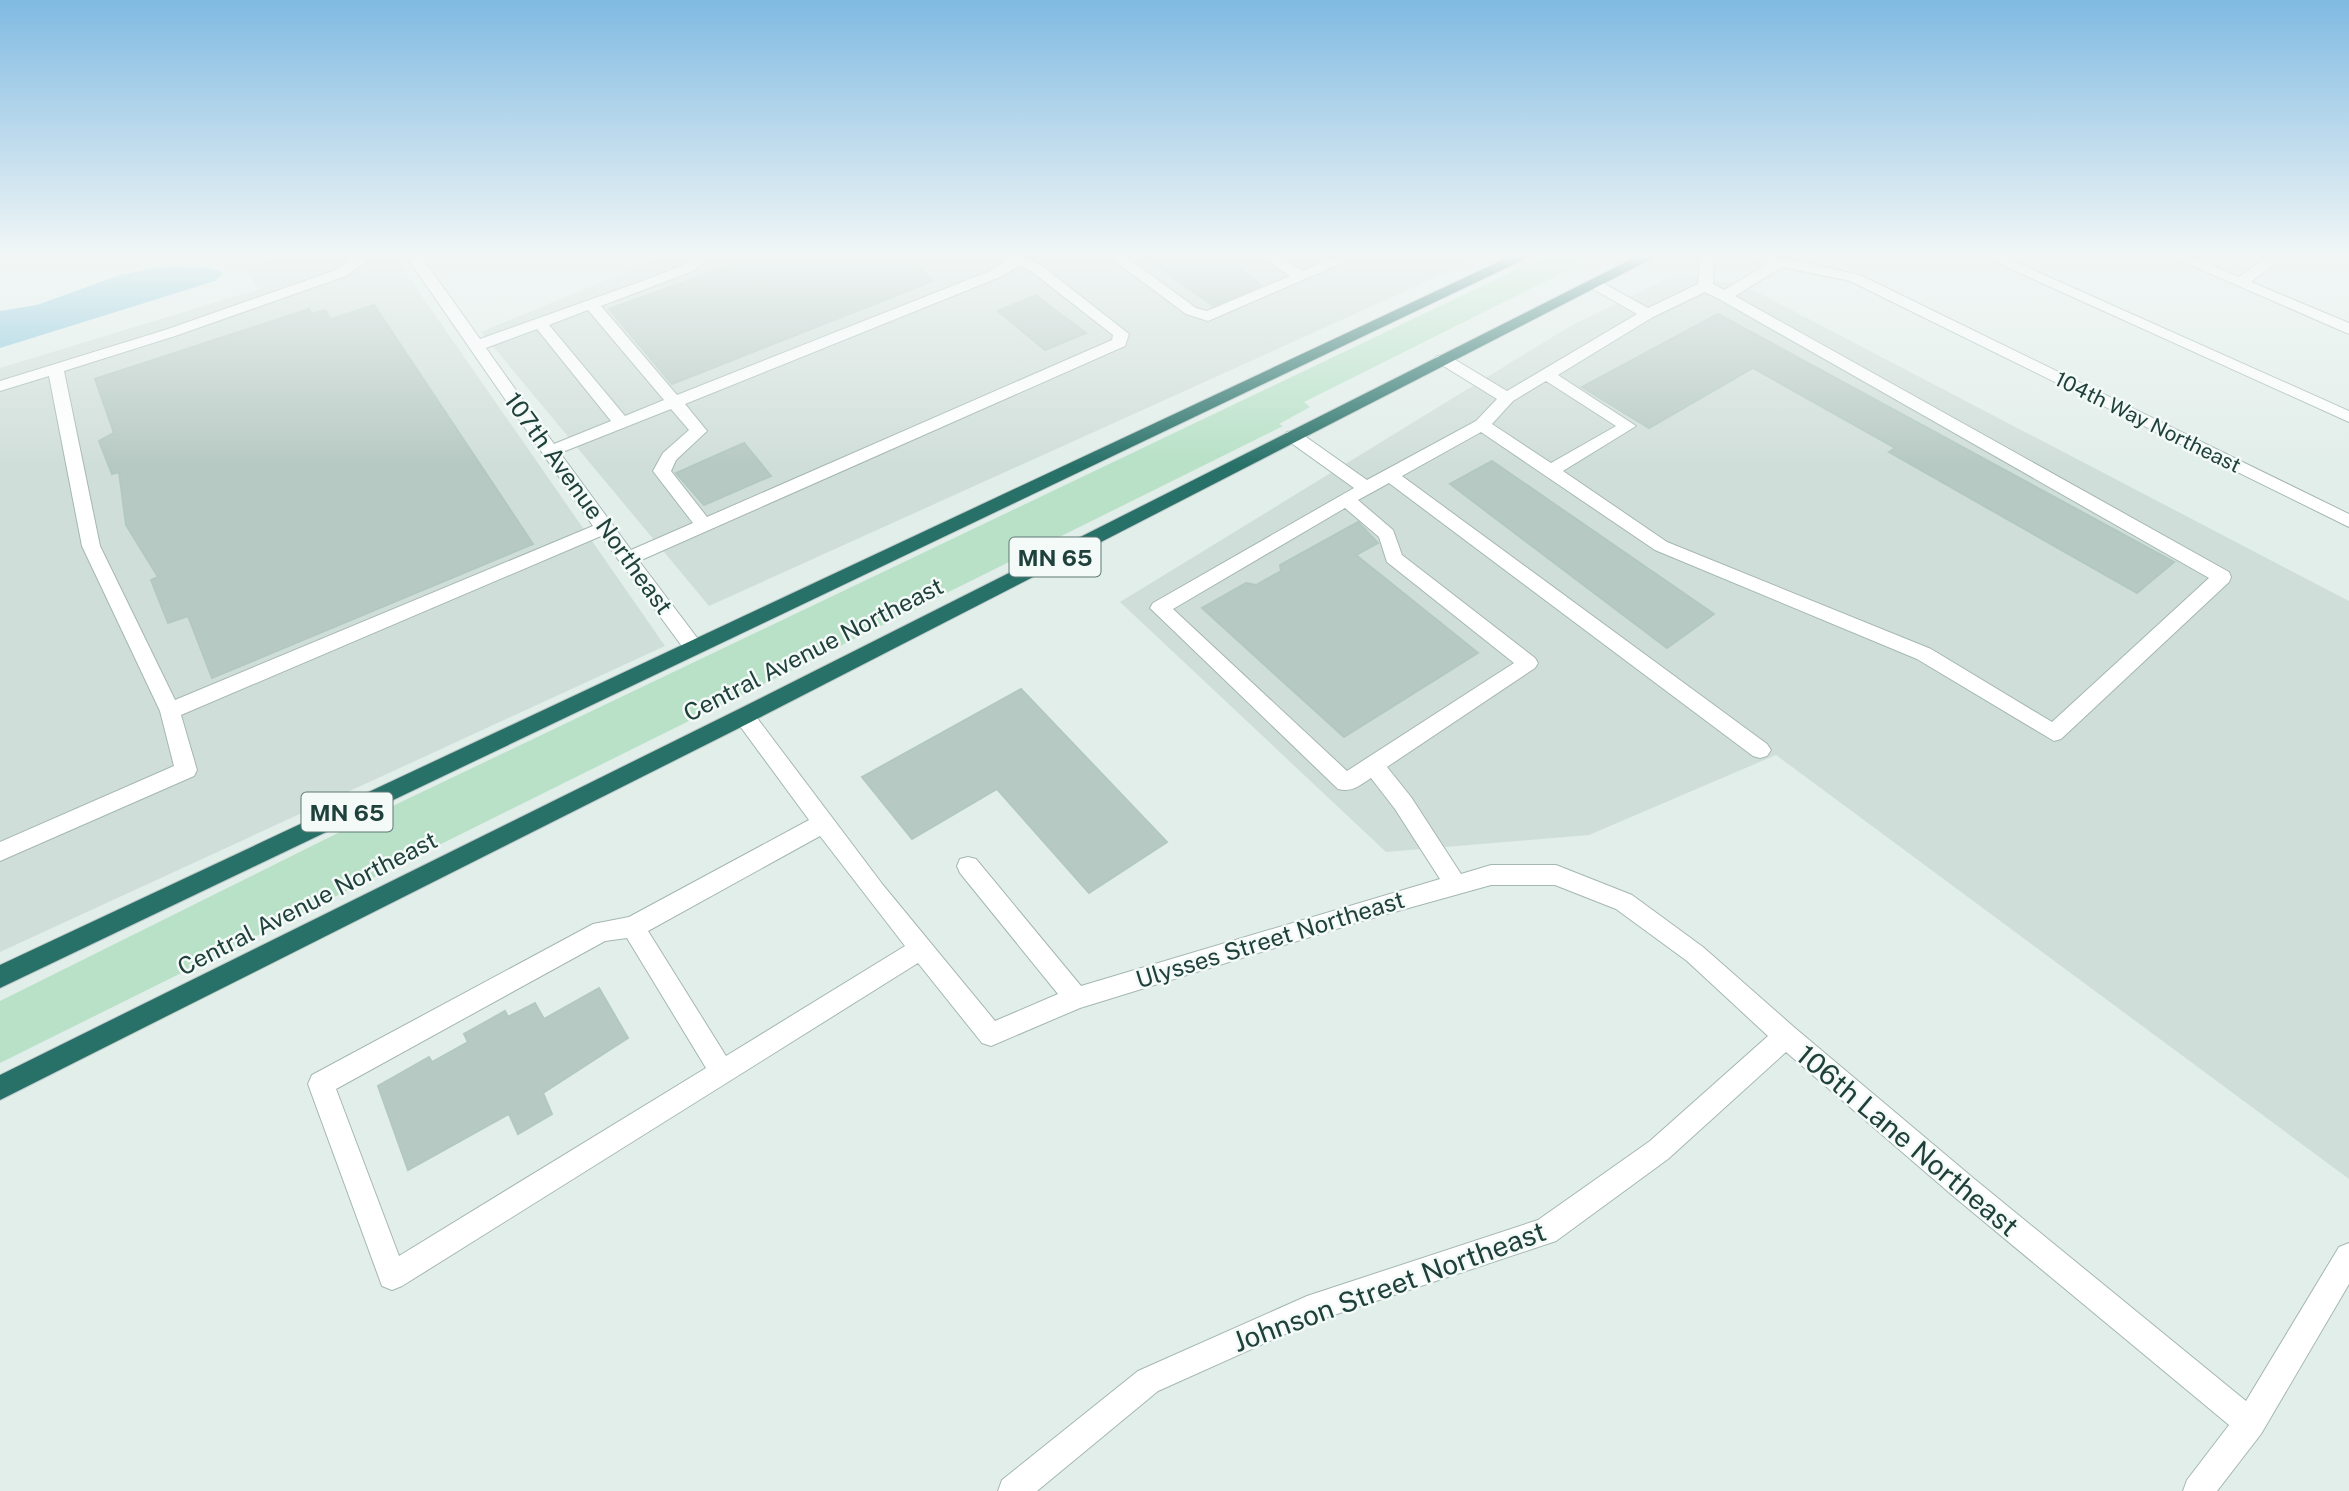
<svg xmlns="http://www.w3.org/2000/svg" width="2349" height="1491" font-family="'Public Sans',sans-serif">
<style>
.built{fill:#d0ded9}
.green{fill:#b8e1c7}
.water{fill:#84c4d9}
.building{fill:#b7c9c3;stroke:#b3c8c2;stroke-width:2}
.lines{fill:none;stroke-linecap:round;stroke-linejoin:round}
.minor-casing{stroke:#a4b7b2;stroke-width:2}
.highway-casing{stroke:#c1cac8;stroke-width:2}
.path{stroke:#7fb5a9;stroke-width:3.5;stroke-dasharray:2.5 4.5;stroke-linecap:butt}
.minor{fill:#fff;fill-rule:evenodd}
.highway{fill:#287169;fill-rule:evenodd}
.labels{text-anchor:middle;dominant-baseline:central;stroke-width:5;stroke-linejoin:round;paint-order:stroke}
.far-street-label{font-size:21px;fill:#20413b;stroke:#f3faf7}
.shield{fill:#f3faf7;stroke:#5f7873;stroke-width:2}
.shield-label{font-size:23px;font-weight:bold;fill:#20413b}
.street-label{font-size:24px;fill:#20413b;stroke:#f3faf7}
.near-street-label{font-size:28px;fill:#20413b;stroke:#f3faf7}
</style>
<rect width="100%" height="100%" fill="#e2eeea"/>
<!-- built -->
<g class="built">
<polygon points="284,256 394,256 665,646 0,952 0,368 259,289 245,269"/>
<polygon points="665,256 1483,256 709,606 481,332"/>
<polygon points="1680,272 1753,290 2349,601 2349,1179 1776,755 1589,835 1386,852 1120,602 1569,327"/>
</g>
<!-- green -->
<polygon class="green" points="1545,256 1596,256 1304,402 1310,407 1279,424 1283,426 0,1063 0,1001 378,813"/>
<!-- water -->
<polygon class="water" points="171,265 209,268 224,273 215,281 0,348 0,311 37,305 120,275"/>
<!-- building -->
<g class="building">
<polygon points="756,256 905,256 933,281 672,384 609,309"/>
<polygon points="1145,256 1221,256 1262,285 1213,306"/>
<polygon points="1036,295 1059,313 1086,333 1045,350 998,311"/>
<polygon points="374,305 533,544 212,678 188,616 168,623 151,580 158,577 126,525 119,472 112,474 99,441 114,433 95,379 309,309 312,314 325,310 331,319"/>
<polygon points="1718,314 2174,562 2137,593 1889,452 1895,448 1753,368 1649,428 1582,387"/>
<polygon points="744,443 771,476 704,505 676,473"/>
<polygon points="1492,461 1714,614 1667,648 1450,484"/>
<polygon points="1358,522 1378,543 1356,555 1478,653 1344,737 1202,608 1246,583 1256,585 1281,571 1280,565"/>
<polygon points="1021,689 1167,842 1089,893 997,789 912,839 862,777"/>
<polygon points="599,988 628,1038 543,1093 552,1114 518,1134 509,1114 408,1170 378,1086 429,1057 432,1062 468,1042 464,1034 505,1011 508,1017 535,1003 544,1019"/>
</g>
<g class="lines">
<!-- minor casing -->
<g class="minor-casing">
<g id="minor">
<path d="M356 256H373L346 276 175 336 64 371 100 546 175 700 593 526 406 256H421L480 339 648 279 683 265 694 256H711L693 271 601 306 677 395 990 271 1006 261 1008 256H1022L1041 265 1129 334 1125 346 639 561 701 643 704 648 701 653 694 655 687 653 601 536 181 715 197 770 194 776 0 861V842L174 766 160 711 82 546 49 376 0 391V381L165 330 336 270ZM1019 266 1031 271 1113 335 1112 340 707 517 671 471 676 460 707 431 685 404 1000 277ZM588 310 664 400 625 416 549 325ZM537 329 611 421 554 444 486 348ZM671 409 689 430 663 453 653 471 693 523 631 550 560 453Z"/>
<polygon points="1108,256 1125,256 1196,308 1207,311 1290,276 1260,256 1278,256 1302,271 1337,256 1358,256 1208,321 1186,314"/>
<path d="M1700 256H1714L1713 284 1724 290 1767 264 1743 256H1773L1860 275 2349 514V527L1850 281 1782 267 1735 296 2229 572 2231 577 2229 582 2061 739 2054 741 1917 659 1655 550 1481 432 1402 476 1767 744 1771 750 1767 756 1760 758 1753 756 1389 483 1358 500 1393 530 1402 555 1535 658 1538 663 1535 668 1387 767 1411 797 1461 874 1491 865H1556L1632 895 1703 947 1795 1028 1972 1177 2246 1401 2339 1247 2349 1243V1284L2261 1434 2217 1491H2183L2187 1480 2229 1425 1952 1195 1786 1052 1668 1159 1556 1241 1310 1323 1158 1391 1037 1491H998L1002 1480 1138 1371 1307 1296 1538 1220 1650 1141 1768 1036 1687 961 1616 909 1555 885H1491L1362 921 1080 1008 991 1046 982 1043 918 963 402 1286 392 1290 382 1286 308 1084 312 1075 593 924 629 917 809 820 737 722 734 716 737 710 744 708 751 710 883 885 995 1021 1058 994 960 873 957 866 960 859 968 857 976 859 1081 986 1440 879 1395 809 1371 778C1360 785 1352 793 1338 789L1150 608 1153 603 1354 488 1287 440 1285 436 1287 432H1299L1367 480 1476 421 1497 399 1437 362 1435 359 1437 356H1449L1507 391 1637 314 1591 288 1589 285 1591 282H1601L1648 308 1698 284ZM1705 292 1719 299 2209 578 2052 722 1931 649 1667 542 1563 471 1636 426 1558 375 1653 317ZM1546 381 1616 426 1551 463 1492 424 1513 401ZM1345 508 1379 537 1387 562 1514 663 1347 771 1173 609ZM820 836 905 946 726 1056 648 931ZM627 938 706 1068 399 1256 336 1089 605 941Z"/>
<polygon points="1982,256 2002,256 2349,411 2349,422"/>
<polygon points="2170,256 2190,256 2239,277 2268,256 2285,256 2251,282 2349,323 2349,334"/>
</g>
</g>
<!-- highway casing -->
<g class="highway-casing">
<g id="highway">
<polygon points="1511,256 1531,256 0,988 0,965"/>
<polygon points="1638,256 1657,256 751,722 0,1100 0,1075 737,710"/>
</g>
</g>
<!-- path -->
<polyline class="path" points="1678,258 1686,259"/>
<!-- minor -->
<use href="#minor" class="minor"/>
<!-- highway -->
<use href="#highway" class="highway"/>
</g>
<!-- sky -->
<linearGradient id="sky" x2="0" y2="1"><stop stop-color="#80bae2"/><stop offset="0.55" stop-color="#f2f7f6"/><stop offset="1" stop-color="#f2f7f6" stop-opacity="0"/></linearGradient>
<rect width="2349" height="465" fill="url(#sky)"/>
<g class="labels">
<!-- far-street labels -->
<g class="far-street-label">
<text transform="translate(2148 422) rotate(26)">104th Way Northeast</text>
</g>
<!-- shield labels -->
<g class="shield">
<rect x="1009.5" y="537.5" width="91" height="39" rx="5"/>
<rect x="301.5" y="792.5" width="91" height="39" rx="5"/>
</g>
<g class="shield-label">
<text x="1055" y="557">MN 65</text>
<text x="347" y="812">MN 65</text>
</g>
<!-- street labels -->
<g class="street-label">
<text transform="translate(589 503) rotate(54)">107th Avenue Northeast</text>
<text transform="translate(813 649) rotate(-27)">Central Avenue Northeast</text>
<text transform="translate(307 903) rotate(-27)">Central Avenue Northeast</text>
<text transform="translate(1270 939) rotate(-17)">Ulysses Street Northeast</text>
</g>
<!-- near-street labels -->
<g class="near-street-label">
<text transform="translate(1908 1140) rotate(40)">106th Lane Northeast</text>
<text transform="translate(1389 1286) rotate(-20)">Johnson Street Northeast</text>
</g>
</g>
</svg>
